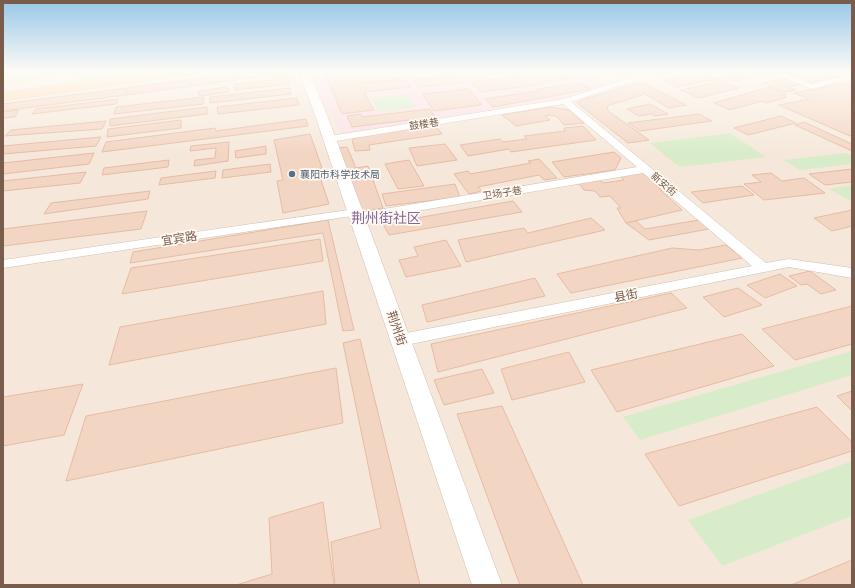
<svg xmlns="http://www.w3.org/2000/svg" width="855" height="588" font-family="Quicksand,'Noto Sans SC',sans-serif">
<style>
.residential{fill:#f5e8da}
.medical{fill:#fbdfe3}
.green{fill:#d8ecc9}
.building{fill:#f3d5c3;stroke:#e6bba3}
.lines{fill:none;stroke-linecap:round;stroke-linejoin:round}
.pedestrian-casing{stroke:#d1beb0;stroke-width:1}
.minor-casing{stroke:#d1beb0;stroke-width:1}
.tertiary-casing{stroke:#d1beb0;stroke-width:1}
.primary-casing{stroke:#dad1cd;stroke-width:1}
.pedestrian{fill:#fff;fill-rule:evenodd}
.minor{fill:#fff;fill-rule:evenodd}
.tertiary{fill:#fff;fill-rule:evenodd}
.primary{fill:#fbd9a5;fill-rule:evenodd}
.service-dot{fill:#5c6f8a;stroke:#fffaf3;stroke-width:1.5}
.labels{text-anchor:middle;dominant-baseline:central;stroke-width:3.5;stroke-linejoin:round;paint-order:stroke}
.far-street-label{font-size:10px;fill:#7a5c4d;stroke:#fffaf3}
.far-service-label{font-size:10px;fill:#4e5e75;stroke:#fffaf3;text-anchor:start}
.street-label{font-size:12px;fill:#7a5c4d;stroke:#fffaf3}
.quarter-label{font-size:14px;fill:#846695;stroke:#fffaf3}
</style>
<rect width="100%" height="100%" fill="#fdf6ec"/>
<!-- residential -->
<rect class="residential" x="3" y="72" width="849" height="513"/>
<!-- medical -->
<polygon class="medical" points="309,72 594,72 599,78 597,91 565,101 343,137"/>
<!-- green -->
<g class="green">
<polygon points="8,72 51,72 39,80 3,84 3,73"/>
<polygon points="112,72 147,72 147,74 77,83 80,76"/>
<polygon points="458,72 519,72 519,73 465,79"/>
<polygon points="407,94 416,107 379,112 371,98"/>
<polygon points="730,133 766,157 679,167 650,143"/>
<polygon points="846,153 852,156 852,164 800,170 784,160"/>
<polygon points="852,185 852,202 829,189"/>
<polygon points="852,351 852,375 640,440 623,417"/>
<polygon points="852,461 852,516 722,566 688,520"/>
</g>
<!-- building -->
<g class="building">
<polygon points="246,72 287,73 126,95 127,88"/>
<polygon points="324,72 411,72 397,74 400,79 360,83 406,80 411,87 364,92 374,110 342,114"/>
<polygon points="437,72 452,72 454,74 440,76"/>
<polygon points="531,72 588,72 592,75 542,82 545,84 481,92 471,82 517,76 515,74"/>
<polygon points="735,72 770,72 771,73 749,76 753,78 732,81 723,77 739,74"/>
<polygon points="782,72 823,72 837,77 809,83"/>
<polygon points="699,73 705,73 713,76 710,77 714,79 677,87 663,80"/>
<polygon points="288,75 291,84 235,90 234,84 273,80 272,77"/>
<polygon points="457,75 463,83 418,87 413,80"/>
<polygon points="717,78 739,88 698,98 681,90 716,82 710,80"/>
<polygon points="786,78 803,84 788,87 796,90 785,92 763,83"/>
<polygon points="642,82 686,105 669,108 645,94 607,106 608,111 649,140 628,143 577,103 585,99"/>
<polygon points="852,82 852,135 850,136 779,105 809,99 794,93"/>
<polygon points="582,83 591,89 493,107 485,99 538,91 537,89"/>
<polygon points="227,87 229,92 199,96 198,91"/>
<polygon points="769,87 786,94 783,95 787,97 767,103 762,101 730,110 714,103"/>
<polygon points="127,88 126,95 3,111 3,104"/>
<polygon points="290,88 291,94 210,103 210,97"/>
<polygon points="468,89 482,105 434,111 422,94"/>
<polygon points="204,97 203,104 114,114 116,107"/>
<polygon points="297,98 299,105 218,114 217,107"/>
<polygon points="118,99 116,104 32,114 36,109"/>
<polygon points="650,104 668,114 655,116 651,114 639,116 627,109"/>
<polygon points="207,107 207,114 110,126 110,119"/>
<polygon points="550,107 569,110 584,123 564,125 556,116 550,115 545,116 550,120 516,126 502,115"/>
<polygon points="430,109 435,117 352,127 347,116 361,114 362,117"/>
<polygon points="19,110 15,117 3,118 3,112"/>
<polygon points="699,114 712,121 640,131 628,123"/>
<polygon points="781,116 796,123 748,135 734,128"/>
<polygon points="306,119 308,126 102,152 106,142 215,128 216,131"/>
<polygon points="181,120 181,128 107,137 108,129"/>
<polygon points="106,121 102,129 5,136 11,130"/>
<polygon points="804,122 852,144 852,151 795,125"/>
<polygon points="435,125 442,134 369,145 370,150 355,151 352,140 361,136"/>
<polygon points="583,126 596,140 511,152 509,149 468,156 460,145 500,139 503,142 527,139 524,136 565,131 564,128"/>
<polygon points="310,134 322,168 303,171 305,179 320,177 329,204 283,213 277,181 283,180 274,140"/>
<polygon points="101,137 96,146 3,154 3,146"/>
<polygon points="229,142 228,161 194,166 195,160 215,158 216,148 190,151 191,146"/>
<polygon points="445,144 457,160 417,166 409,148"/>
<polygon points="266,146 266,154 236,158 235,151"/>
<polygon points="347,147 356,168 368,166 383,208 361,212 338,148"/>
<polygon points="614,152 621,158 615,170 564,177 552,162"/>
<polygon points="94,153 89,164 3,174 3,163"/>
<polygon points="539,159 557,178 544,180 539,175 478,187 482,191 469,194 454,174 468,171 470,174 531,163 528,161"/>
<polygon points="169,160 168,167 102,175 104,168"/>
<polygon points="409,160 424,186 398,189 385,164"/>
<polygon points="270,164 271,172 222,178 223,170"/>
<polygon points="852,169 852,182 825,185 809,174"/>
<polygon points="216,171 215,178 159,185 161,178"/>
<polygon points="86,172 80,183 3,191 3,181"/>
<polygon points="642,172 682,210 626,223 617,208 621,208 610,196 600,197 595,191 584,190 578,182 600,180 603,183 624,180 620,176"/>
<polygon points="771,173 782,181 804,178 825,193 764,200 744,184 761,182 752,175"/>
<polygon points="455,184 460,197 386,206 382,194"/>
<polygon points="742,186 754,195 703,203 691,192"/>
<polygon points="150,191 148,199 44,214 51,203"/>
<polygon points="513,201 522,212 389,235 383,224"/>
<polygon points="852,210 852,226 832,231 814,218"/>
<polygon points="147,211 141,229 3,246 3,229"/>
<polygon points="591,218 605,230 466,262 458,240 524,228 528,233"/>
<polygon points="328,220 354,330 343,331 323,233 130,263 133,252"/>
<polygon points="699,220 709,229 649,240 626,223 636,221 645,229"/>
<polygon points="320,239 323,261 122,294 131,268"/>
<polygon points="446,240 461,266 406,277 399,260 418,256 414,247"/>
<polygon points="726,245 742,258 571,293 557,274 672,248 699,250"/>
<polygon points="810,271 836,290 821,294 807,284 801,285 789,276"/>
<polygon points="780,274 797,286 765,298 747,285"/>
<polygon points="535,278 545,296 427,322 422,305"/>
<polygon points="738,288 762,305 724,317 703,297"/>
<polygon points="323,291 326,324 109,365 120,327"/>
<polygon points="671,293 687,308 438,372 431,344"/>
<polygon points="852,306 852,344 795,360 762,329"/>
<polygon points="742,334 774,366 617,412 591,370"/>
<polygon points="360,339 420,585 335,585 331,542 381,528 343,343"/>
<polygon points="569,352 585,382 512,400 501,369"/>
<polygon points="336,368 343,423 66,481 86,416"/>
<polygon points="482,369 494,393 444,405 434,380"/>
<polygon points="83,384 64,435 3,446 3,397"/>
<polygon points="852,391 852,411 837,396"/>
<polygon points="502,406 583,585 520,585 457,414"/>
<polygon points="817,407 852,442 852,451 679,506 645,454"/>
<polygon points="323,502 334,585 236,585 272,574 269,518"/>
<polygon points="852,560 852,585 791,585"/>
</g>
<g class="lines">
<!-- pedestrian casing -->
<g class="pedestrian-casing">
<polygon id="pedestrian" points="838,72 852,74 852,78 839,73"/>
</g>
<!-- minor casing -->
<g class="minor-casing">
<g id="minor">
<polygon points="648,72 660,72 571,102 766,263 789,259 852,268 852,278 789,267 401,346 396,344 393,340 396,336 401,334 752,266 643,173 357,221 353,219 352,216 3,268 3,260 355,209 359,210 360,213 637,167 563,104 330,142 325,139 330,136 564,99"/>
<polygon points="771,72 781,72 812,84 851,74 852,78 812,89"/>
</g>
</g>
<!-- tertiary casing -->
<g class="tertiary-casing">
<polygon id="tertiary" points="299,72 309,72 327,115 502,585 472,585 315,115"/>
</g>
<!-- primary casing -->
<g class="primary-casing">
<polygon id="primary" points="158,72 192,72 186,75 3,101 3,93"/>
</g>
<!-- pedestrian -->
<use href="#pedestrian" class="pedestrian"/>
<!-- minor -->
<use href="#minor" class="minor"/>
<!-- tertiary -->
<use href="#tertiary" class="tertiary"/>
<!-- primary -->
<use href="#primary" class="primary"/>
</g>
<!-- sky -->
<linearGradient id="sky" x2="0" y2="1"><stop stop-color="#97c7e8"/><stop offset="0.46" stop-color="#fefbf6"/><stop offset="1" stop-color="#fefbf6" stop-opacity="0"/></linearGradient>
<rect width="855" height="155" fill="url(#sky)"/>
<!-- markers -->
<circle class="service-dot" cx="292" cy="174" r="4"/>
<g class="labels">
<!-- far-street labels -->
<g class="far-street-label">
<text transform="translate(424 124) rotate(-9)">鼓楼巷</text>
<text transform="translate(664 184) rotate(40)">新安街</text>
<text transform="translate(502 193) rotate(-9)">卫场子巷</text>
</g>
<!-- far-service labels -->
<g class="far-service-label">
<text x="300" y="174">襄阳市科学技术局</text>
</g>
<!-- street labels -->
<g class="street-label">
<text transform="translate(179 238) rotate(-9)">宜宾路</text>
<text transform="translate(626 295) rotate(-11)">县街</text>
<text transform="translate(397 328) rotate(71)">荆州街</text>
</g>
<!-- quarter labels -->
<g class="quarter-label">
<text x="386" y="218">荆州街社区</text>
</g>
</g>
<!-- border -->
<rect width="855" height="588" fill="none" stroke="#7a5c4d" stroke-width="8"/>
</svg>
